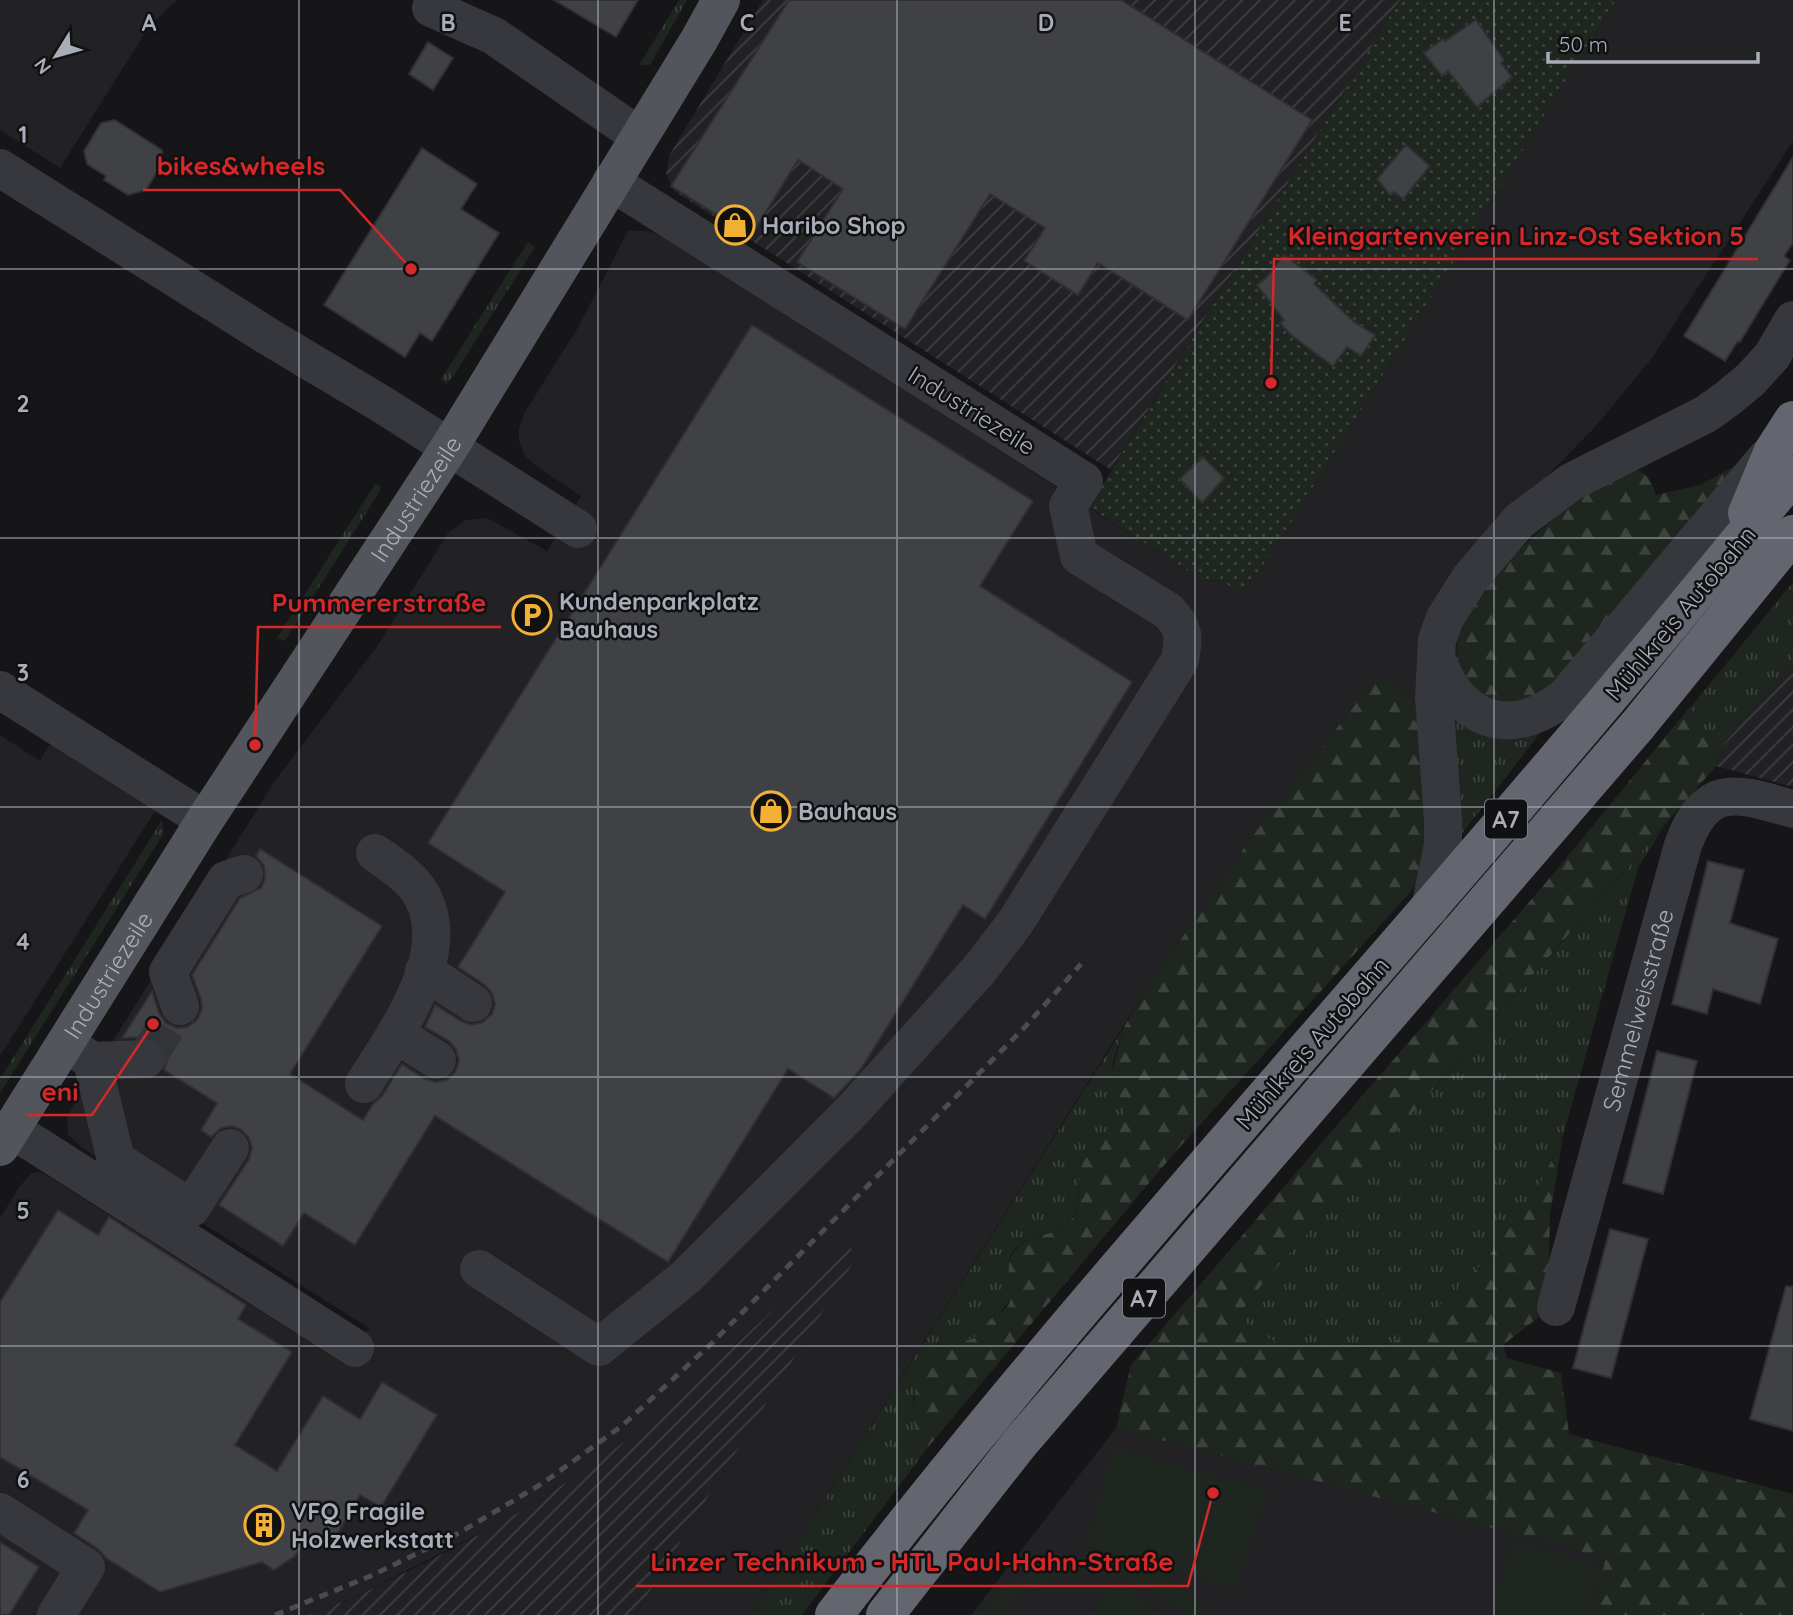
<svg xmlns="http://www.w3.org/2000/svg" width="1793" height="1615" font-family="Quicksand,sans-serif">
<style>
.built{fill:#222225}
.industrial{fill:url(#industrial-furrows)}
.grass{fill:url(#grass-tufts)}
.forest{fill:url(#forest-firs)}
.park{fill:url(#park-dots)}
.pitch{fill:#1e261f}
.building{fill:#404145;stroke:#303034;stroke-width:2}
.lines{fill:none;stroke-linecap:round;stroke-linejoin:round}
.minor-tunnel{stroke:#333438;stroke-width:38;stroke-dasharray:38 19;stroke-linecap:butt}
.minor{stroke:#37383d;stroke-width:38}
.major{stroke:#53555c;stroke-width:38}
.highway{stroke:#63666e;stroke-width:38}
.rail{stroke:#4a4c52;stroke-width:5;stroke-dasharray:9 7;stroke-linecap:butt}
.grid{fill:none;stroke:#a8adb8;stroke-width:2;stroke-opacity:0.55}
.labels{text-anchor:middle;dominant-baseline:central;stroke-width:5;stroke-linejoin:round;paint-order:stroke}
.shield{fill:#111113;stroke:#7b7e86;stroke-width:2}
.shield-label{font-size:23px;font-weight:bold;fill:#a8adb8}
.poi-label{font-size:24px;font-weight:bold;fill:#a8adb8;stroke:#111113;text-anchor:start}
.street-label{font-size:24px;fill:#a8adb8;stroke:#111113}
.grid-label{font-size:23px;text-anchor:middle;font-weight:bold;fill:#a8adb8;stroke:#111113;stroke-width:5;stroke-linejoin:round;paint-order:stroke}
.leader{fill:none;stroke:#d62828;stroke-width:2.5}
.callout-dot{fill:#d62828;stroke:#111113;stroke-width:2.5}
.callout-label{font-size:26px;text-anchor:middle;font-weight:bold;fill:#d62828;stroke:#111113;stroke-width:5;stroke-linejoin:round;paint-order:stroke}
</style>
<defs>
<pattern id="industrial-furrows" width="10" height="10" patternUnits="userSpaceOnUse" patternTransform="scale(1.75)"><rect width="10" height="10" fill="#222225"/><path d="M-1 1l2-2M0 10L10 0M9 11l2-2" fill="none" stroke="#3f3f43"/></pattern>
<pattern id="grass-tufts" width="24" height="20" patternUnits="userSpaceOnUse" patternTransform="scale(1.75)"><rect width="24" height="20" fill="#1e261f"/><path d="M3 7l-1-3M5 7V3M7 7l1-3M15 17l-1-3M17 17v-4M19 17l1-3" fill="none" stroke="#3c433d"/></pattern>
<pattern id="forest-firs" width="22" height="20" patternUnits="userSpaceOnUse" patternTransform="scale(1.75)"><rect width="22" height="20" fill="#1e261f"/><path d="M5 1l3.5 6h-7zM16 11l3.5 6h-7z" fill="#3c433d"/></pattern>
<pattern id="park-dots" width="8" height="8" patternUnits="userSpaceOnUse" patternTransform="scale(1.75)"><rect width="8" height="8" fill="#1e261f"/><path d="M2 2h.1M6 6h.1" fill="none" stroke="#3c433d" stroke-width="1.8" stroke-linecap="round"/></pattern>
</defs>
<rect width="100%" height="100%" fill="#161618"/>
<!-- built -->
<g class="built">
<polygon points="0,0 178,0 170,6 148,28 60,168 0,130"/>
<polygon points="1616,0 1793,0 1793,141 1652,358 1596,426 1540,483 1421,707 1379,674 1251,838 1150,984 751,1615 635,1615 858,1254 844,1245 656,1418 589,1468 508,1519 357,1596 309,1615 0,1615 0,1218 20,1186 32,1173 40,1172 51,1178 344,1364 369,1328 81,1147 68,1134 67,1115 274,782 376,648 448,533 466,520 487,518 547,551 581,496 536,466 525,456 519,441 519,428 525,412 579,326 628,231 647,231 666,237 1202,580 1222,581 1241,594 1270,556"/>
<polygon points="0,735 40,761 52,741 157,808 0,1056"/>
<polygon points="1116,1428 1607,1558 1591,1615 971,1615"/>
</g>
<!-- industrial -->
<g class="industrial">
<polygon points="763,0 1400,0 1111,470 674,191 666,173 670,154"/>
<polygon points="1793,662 1793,787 1716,766 1719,750"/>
<polygon points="844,1245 859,1253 635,1615 309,1615 357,1596 425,1563 508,1519 589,1468 656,1418"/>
</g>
<!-- grass -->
<g class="grass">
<polygon points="679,0 687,0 650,65 639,65"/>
<polygon points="528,242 535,247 454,375 446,384 441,379"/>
<polygon points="375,484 381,486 380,491 285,641 277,638"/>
<polygon points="1793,582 1793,662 1719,750 1690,708"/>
<polygon points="1445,717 1472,728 1548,723 1453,845"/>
<polygon points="162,820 164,833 0,1093 0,1079"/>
<polygon points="1664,826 1638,868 1563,1136 1539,1187 1486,1260 1417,1328 1389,1345 1331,1351 1276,1342 1254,1331 1239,1315 1259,1288"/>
<path d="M1124 1027C1121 1039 1109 1068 1112 1078 1115 1088 1123 1098 1124 1108 1127 1127 1104 1137 1094 1150 1089 1157 1083 1170 1080 1179 1076 1194 1082 1203 1071 1219 1056 1240 1021 1231 1010 1257 1005 1269 1014 1283 1012 1294 1011 1303 982 1333 974 1337 963 1343 951 1346 938 1348L920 1377 913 1400 915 1428 929 1446 802 1615H751Z"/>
</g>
<!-- forest -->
<g class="forest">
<path d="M1740 463 1532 707 1484 700C1477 691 1459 670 1457 660 1449 608 1520 548 1555 518 1561 512 1564 502 1570 496 1583 485 1612 474 1628 466 1645 472 1651 477 1656 495L1700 485Z"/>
<path d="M1379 674 1421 707 1426 864 1413 889 1170 1158 929 1446C925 1441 919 1435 916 1429 909 1414 918 1364 931 1354 943 1343 961 1345 975 1337 981 1333 985 1326 989 1321 994 1316 1001 1313 1006 1308 1019 1293 1003 1273 1011 1257 1022 1233 1051 1239 1068 1223 1086 1206 1074 1183 1083 1163 1094 1141 1117 1138 1125 1109L1116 1103 1111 1075 1124 1027 1150 984 1251 838Z"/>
<polygon points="1690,707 1719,750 1716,766 1259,1288 1239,1315 1254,1331 1276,1342 1331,1351 1389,1345 1417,1328 1486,1260 1539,1187 1563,1136 1550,1215 1548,1289 1544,1313 1503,1345 1507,1358 1561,1373 1569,1434 1793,1494 1793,1615 1591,1615 1606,1558 1116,1428 1131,1365 1554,873"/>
</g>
<!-- park -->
<polygon class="park" points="1400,0 1616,0 1270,556 1241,594 1222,581 1202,580 1089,507"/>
<!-- pitch -->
<g class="pitch">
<polygon points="1113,1447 1266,1490 1238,1589 1085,1546"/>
<polygon points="1512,1540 1601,1565 1587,1615 1491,1615"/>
<path d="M1077 1556C1131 1556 1175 1570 1208 1615H1186C1145 1576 1083 1561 1032 1588 1023 1593 1013 1600 1006 1607 1003 1609 1001 1613 998 1615 993 1615 982 1615 977 1615 1006 1581 1034 1566 1077 1556Z"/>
<polygon points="1115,1582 1161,1615 1092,1615"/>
</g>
<!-- building -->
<g class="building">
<polygon points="554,0 638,0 616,37"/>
<polygon points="789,0 1121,0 1312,120 1188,320 1098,263 1078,295 1024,261 1045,228 990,194 905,329 797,262 843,189 798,160 751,236 671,186"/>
<polygon points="1476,20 1504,60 1501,63 1512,77 1477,107 1448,71 1442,76 1424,53 1443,39 1445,41"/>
<polygon points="428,42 453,58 433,90 409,74"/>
<polygon points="115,120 162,150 163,162 146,190 128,195 104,180 106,176 87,164 84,151 101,123"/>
<polygon points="1406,145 1430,166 1403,199 1394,192 1390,195 1377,179"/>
<polygon points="422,148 477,184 461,209 499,233 432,341 420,333 405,357 324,305"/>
<polygon points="1793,157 1793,243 1784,256 1790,260 1740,342 1738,341 1725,361 1684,336"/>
<polygon points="1284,255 1317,280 1314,284 1354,322 1375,335 1361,356 1347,347 1333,366 1291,335 1280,323 1284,320 1257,285 1266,278"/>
<polygon points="752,325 1033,501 980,586 1132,682 985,919 963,905 861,1069 834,1098 788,1069 668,1262 435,1116 355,1245 304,1213 283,1246 219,1205 249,1159 252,1148 249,1138 242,1130 232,1126 221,1128 211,1137 201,1130 217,1103 164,1070 168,1058 164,1047 157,1040 145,1037 122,1038 152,991 159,1013 166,1023 177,1028 187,1027 197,1020 202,1009 201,999 192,975 240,898 261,888 265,878 264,866 256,856 260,849 382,926 290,1074 363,1120 373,1104 382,1096 402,1064 425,1079 436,1082 447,1080 455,1072 459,1061 456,1049 449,1041 425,1027 435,1005 461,1021 471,1025 483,1022 492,1014 495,1004 492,993 485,985 458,967 505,892 428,843"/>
<polygon points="1203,457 1224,478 1202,503 1180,479"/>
<polygon points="1708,861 1744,870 1730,923 1778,939 1760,1004 1713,989 1707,1014 1672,1004"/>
<polygon points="1657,1051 1697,1061 1663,1194 1623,1183"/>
<polygon points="58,1210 98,1235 109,1217 246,1305 238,1319 292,1352 235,1445 277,1471 323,1396 360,1419 382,1382 437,1415 381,1507 360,1495 337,1535 312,1546 304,1541 295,1556 274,1570 262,1562 160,1592 106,1558 98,1549 74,1533 88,1510 0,1457 0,1302"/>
<polygon points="1610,1229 1648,1239 1611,1378 1573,1368"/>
<polygon points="1786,1286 1793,1287 1793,1431 1750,1419"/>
<polygon points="0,1542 39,1567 9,1615 0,1615"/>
</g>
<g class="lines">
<!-- minor-tunnel -->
<polyline class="minor-tunnel" points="146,1059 180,1006"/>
<!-- minor -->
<g class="minor">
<polyline points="431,8 494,36 639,136"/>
<polyline points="0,168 274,340 383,405 578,529"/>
<path d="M1436 657C1459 722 1510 740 1565 697L1767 457"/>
<polyline points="0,690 205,820"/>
<polyline points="1430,908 1443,845 1443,819 1434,698 1437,640 1445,618 1471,577 1519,521 1571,482 1706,414 1727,399 1750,380 1772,356 1793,320"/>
<polyline points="424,971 473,1003"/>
<polyline points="180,1006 168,972 226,880 244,874"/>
<polyline points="395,1034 437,1060"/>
<polyline points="73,1048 92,1061 146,1059"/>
<polyline points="92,1061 116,1160 191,1208 230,1148"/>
<path d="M364 1084C396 1032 464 943 413 883 402 871 388 862 375 853"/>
<polyline points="11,1129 355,1348"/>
<path d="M479 1269 599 1347 686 1277 852 1111 979 970 1015 923 1180 660C1184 636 1185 629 1168 611L1079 556 1068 506 1084 481 611 182"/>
<path id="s1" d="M1556 1307 1683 845C1707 780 1738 794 1793 809"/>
<polyline points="0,1512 86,1567 56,1615"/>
</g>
<!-- major -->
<path class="major" id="s2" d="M0 1147 205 820 449 448 699 40 721 0"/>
<!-- highway -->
<g class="highway">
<polyline points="1747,513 1773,451 1793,420"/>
<path d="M834 1615C984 1419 1147 1233 1309 1046 1473 858 1636 669 1793 475"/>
<polyline points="885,1615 1019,1444 1638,725 1793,534"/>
</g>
<!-- rail -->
<polyline class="rail" points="275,1615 373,1575 459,1533 543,1483 623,1425 711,1344 1024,1028 1081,964"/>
</g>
<!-- grid -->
<path class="grid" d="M299 0V1615M598 0V1615M897 0V1615M1195 0V1615M1494 0V1615M0 269H1793M0 538H1793M0 807H1793M0 1077H1793M0 1346H1793"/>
<!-- icons -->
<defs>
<g id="shop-ring" transform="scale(2.0125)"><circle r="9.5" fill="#111113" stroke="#f2b134" stroke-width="1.5"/><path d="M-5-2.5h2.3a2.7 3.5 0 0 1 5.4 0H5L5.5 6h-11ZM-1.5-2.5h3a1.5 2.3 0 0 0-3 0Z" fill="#f2b134"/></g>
<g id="parking-ring" transform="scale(2.0125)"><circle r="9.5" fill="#111113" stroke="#f2b134" stroke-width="1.5"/><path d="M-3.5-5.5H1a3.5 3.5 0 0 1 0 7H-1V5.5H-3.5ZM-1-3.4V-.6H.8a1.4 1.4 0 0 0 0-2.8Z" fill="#f2b134"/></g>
<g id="building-ring" transform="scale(2.0125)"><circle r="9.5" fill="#111113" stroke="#f2b134" stroke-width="1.5"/><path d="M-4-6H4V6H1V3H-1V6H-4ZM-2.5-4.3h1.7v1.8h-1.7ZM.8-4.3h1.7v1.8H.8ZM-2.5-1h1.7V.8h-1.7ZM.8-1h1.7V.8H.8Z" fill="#f2b134"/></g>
</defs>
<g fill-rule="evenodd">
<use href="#shop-ring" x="735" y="225"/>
<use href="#parking-ring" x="532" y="615"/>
<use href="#shop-ring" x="771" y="811"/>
<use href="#building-ring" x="264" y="1525"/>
</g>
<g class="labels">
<!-- shield labels -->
<g class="shield">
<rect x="1485" y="799.5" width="42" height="39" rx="5"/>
<rect x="1123" y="1278.5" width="42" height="39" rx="5"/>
</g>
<g class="shield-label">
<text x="1506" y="819">A7</text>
<text x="1144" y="1298">A7</text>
</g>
<!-- poi labels -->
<g class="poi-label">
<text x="762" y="225">Haribo Shop</text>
<text x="559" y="601">Kundenparkplatz<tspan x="559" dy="28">Bauhaus</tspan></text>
<text x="798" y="811">Bauhaus</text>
<text x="291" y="1511">VFQ Fragile<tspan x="291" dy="28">Holzwerkstatt</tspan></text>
</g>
<!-- street labels -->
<g class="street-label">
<text transform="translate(972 410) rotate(32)">Industriezeile</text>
<text stroke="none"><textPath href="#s2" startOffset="770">Industriezeile</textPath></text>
<text transform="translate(1680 613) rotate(-50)">Mühlkreis Autobahn</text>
<text stroke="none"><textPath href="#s2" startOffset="203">Industriezeile</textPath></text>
<text stroke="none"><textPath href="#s1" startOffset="308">Semmelweisstraße</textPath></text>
<text transform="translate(1312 1043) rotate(-49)">Mühlkreis Autobahn</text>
</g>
</g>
<g class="grid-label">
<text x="149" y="31">A</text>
<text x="448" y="31">B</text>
<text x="747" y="31">C</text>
<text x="1046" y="31">D</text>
<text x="1345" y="31">E</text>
<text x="23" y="143">1</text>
<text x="23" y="412">2</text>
<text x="23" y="681">3</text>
<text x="23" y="950">4</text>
<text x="23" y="1219">5</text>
<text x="23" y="1488">6</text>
</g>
<!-- callouts -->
<path class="leader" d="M411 269L340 190H143M1271 383L1274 259H1758M255 745L258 627H501M153 1024L92 1115H27M1213 1493L1188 1586H636"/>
<g class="callout-dot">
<circle cx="411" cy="269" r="7"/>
<circle cx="1271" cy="383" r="7"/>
<circle cx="255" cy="745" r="7"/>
<circle cx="153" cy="1024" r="7"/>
<circle cx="1213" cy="1493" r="7"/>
</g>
<g class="callout-label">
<text x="241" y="175">bikes&amp;wheels</text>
<text x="1516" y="245">Kleingartenverein Linz-Ost Sektion 5</text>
<text x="379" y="612">Pummererstraße</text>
<text x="60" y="1101">eni</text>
<text x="912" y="1571">Linzer Technikum - HTL Paul-Hahn-Straße</text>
</g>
<!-- north arrow -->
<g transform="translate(56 56) rotate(233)" stroke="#111113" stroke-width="5" paint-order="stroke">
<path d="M0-5L12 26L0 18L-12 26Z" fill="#a8adb8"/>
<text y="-10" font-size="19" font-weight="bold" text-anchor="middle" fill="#a8adb8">N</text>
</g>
<!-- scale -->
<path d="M1548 52v10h210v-10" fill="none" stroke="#a8adb8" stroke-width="3.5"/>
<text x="1559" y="52" font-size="21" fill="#a8adb8" stroke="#111113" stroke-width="5" paint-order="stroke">50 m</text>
</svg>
